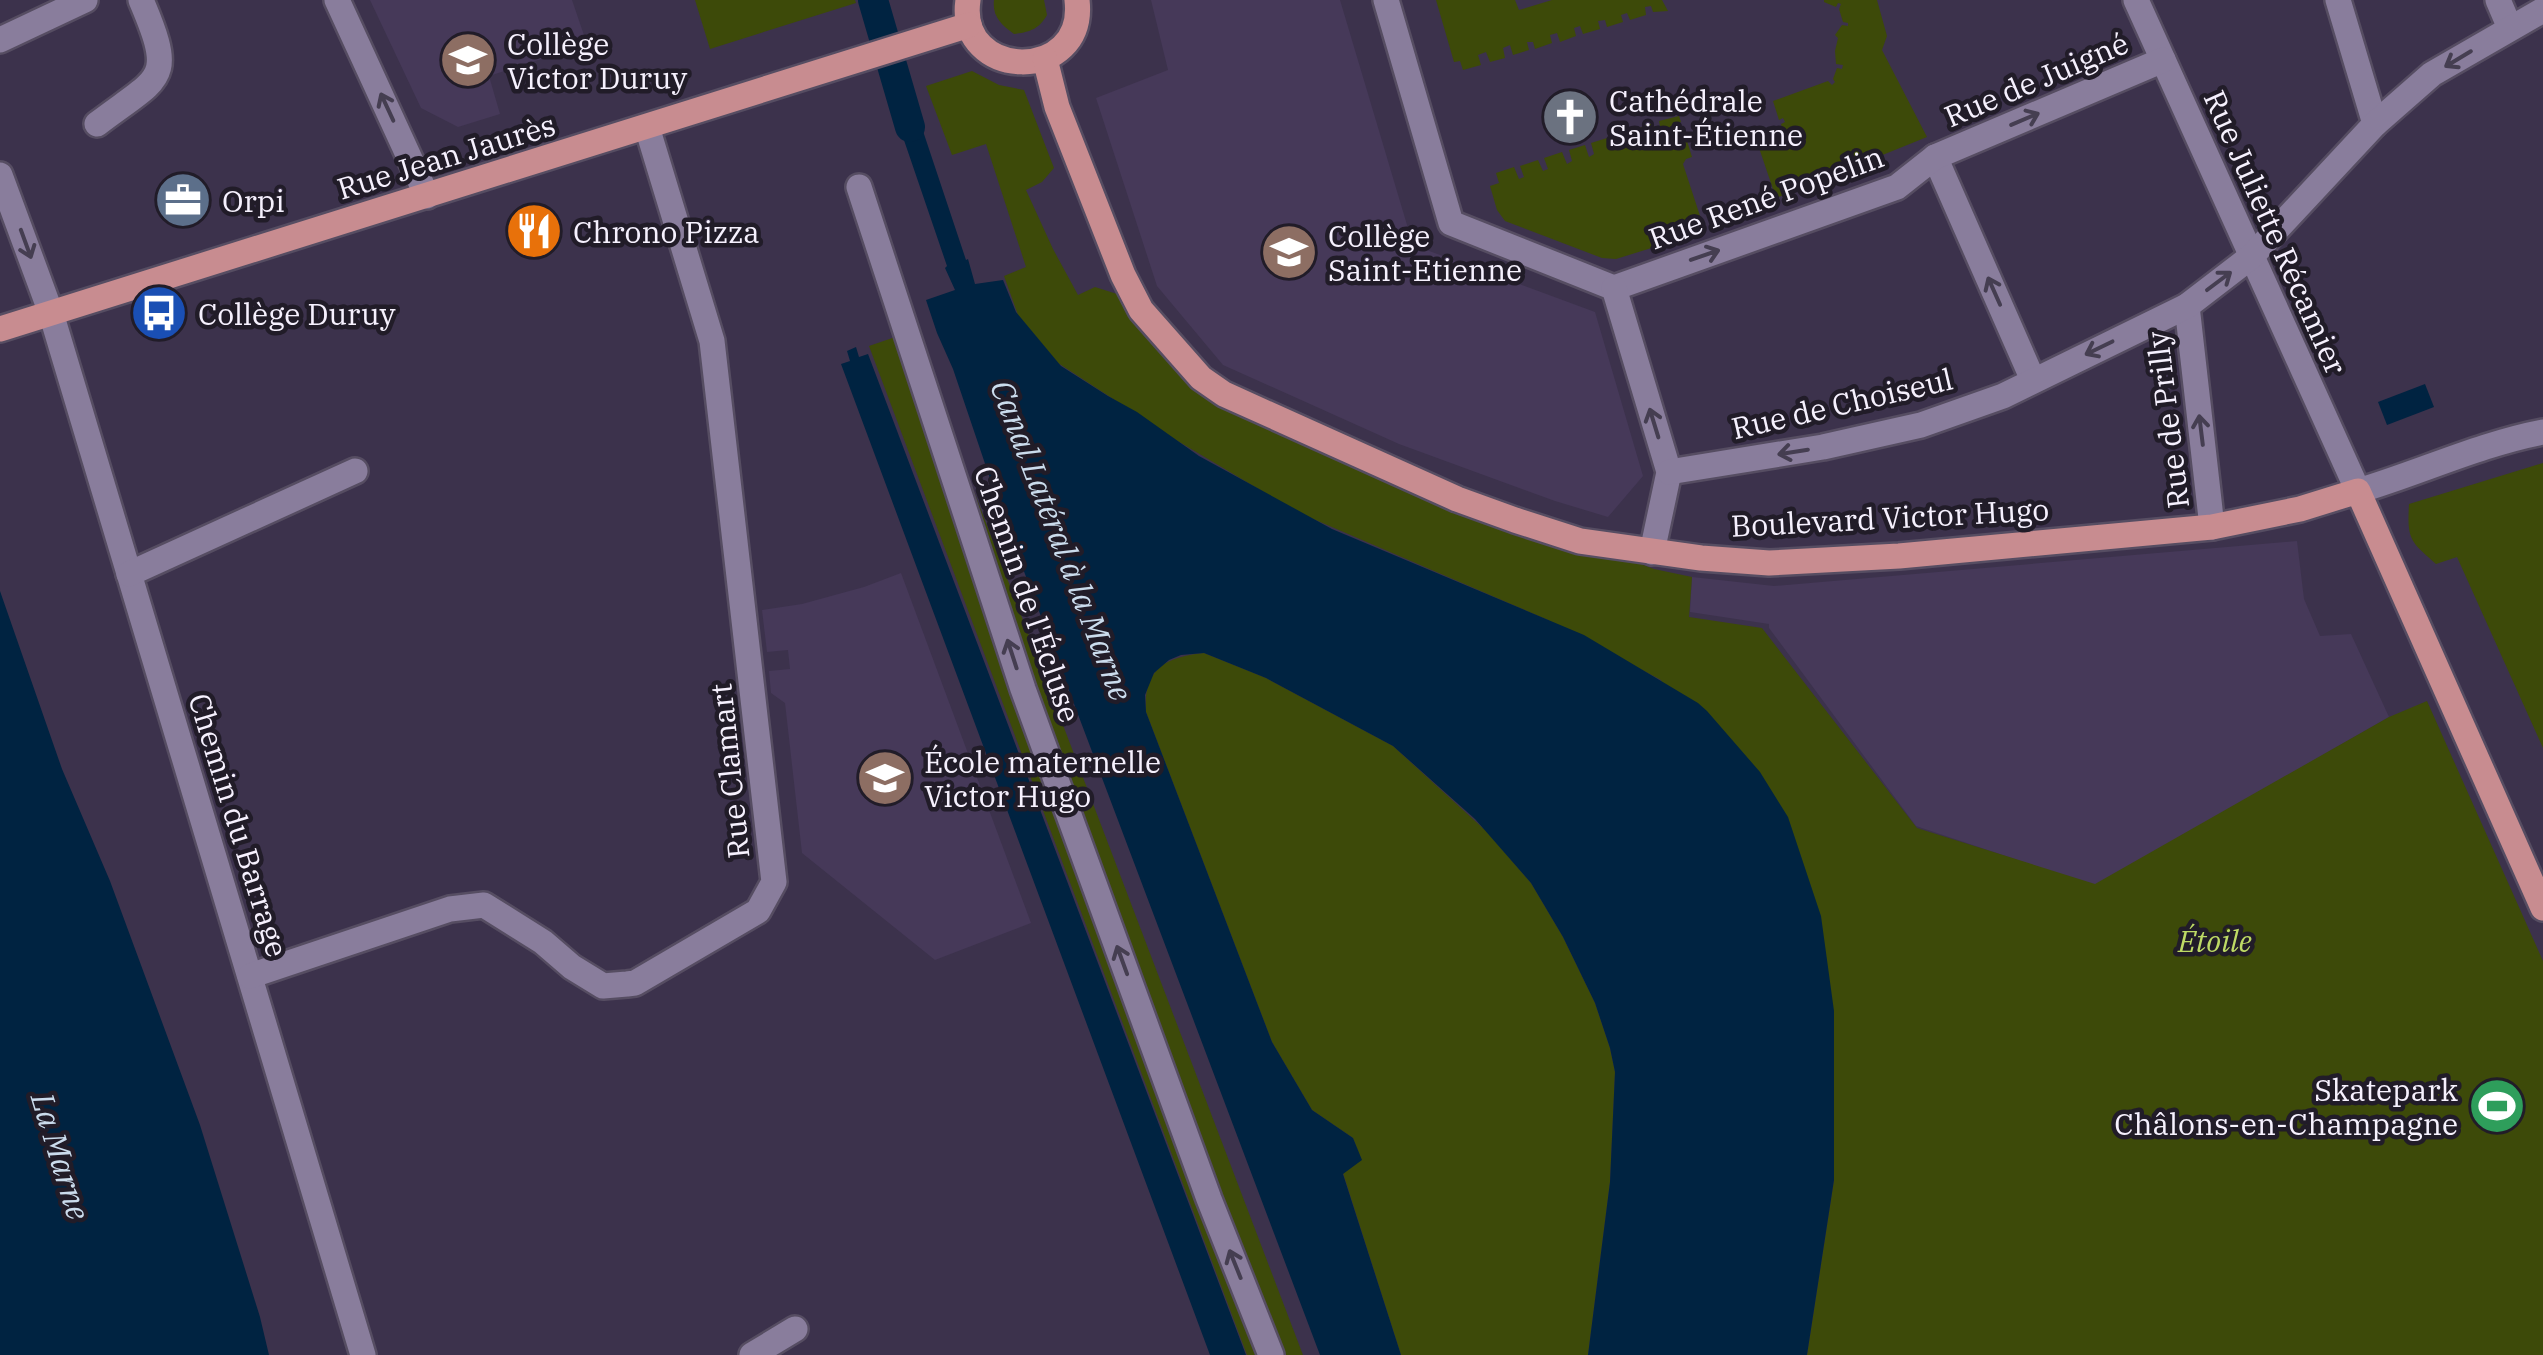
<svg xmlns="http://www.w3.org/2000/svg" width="2543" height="1355" font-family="'IBM Plex Serif',serif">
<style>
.built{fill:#463959}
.green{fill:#3d4a09}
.water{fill:#002341}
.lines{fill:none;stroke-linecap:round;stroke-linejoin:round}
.canal{stroke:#002341;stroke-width:30}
.minor-casing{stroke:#564d62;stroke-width:30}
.major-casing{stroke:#564d62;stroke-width:30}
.minor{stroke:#897d9c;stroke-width:25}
.major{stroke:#c88c90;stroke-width:25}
.oneway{stroke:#453e51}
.labels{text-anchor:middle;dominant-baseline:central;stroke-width:9;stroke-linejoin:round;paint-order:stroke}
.poi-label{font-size:30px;fill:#f6f1fe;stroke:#211c28;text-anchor:start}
.street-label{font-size:30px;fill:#f6f1fe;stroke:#211c28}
.park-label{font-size:30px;font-style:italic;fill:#beda65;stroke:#211c28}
.water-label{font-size:32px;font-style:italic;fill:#cbdced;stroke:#211c28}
</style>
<rect width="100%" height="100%" fill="#3c324c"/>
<!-- built -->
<g class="built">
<polygon points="370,0 572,0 587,44 489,76 500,114 458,127 421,108"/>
<polygon points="1151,0 1340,0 1413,245 1595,312 1643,476 1608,517 1555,501 1399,444 1223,365 1157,286 1096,98 1168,70"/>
<polygon points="2297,541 2304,599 2320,636 2351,634 2389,717 2095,886 1916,826 1769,628 1769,624 1690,612 1692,577 1774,586"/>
<polygon points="901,573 1031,923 935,960 802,853 785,703 771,693 769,671 790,669 788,650 767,652 762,610 802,604 864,587"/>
</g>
<!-- green -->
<g class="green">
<polygon points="695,0 855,0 856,3 710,49"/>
<path d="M994 0H1044L1047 15C1039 29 1030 32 1014 34 1001 25 992 16 994 0Z"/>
<polygon points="1436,0 1515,0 1519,10 1552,0 1662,0 1668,11 1653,12 1651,6 1645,7 1646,15 1630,20 1627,13 1621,15 1623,22 1607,27 1605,20 1598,21 1600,29 1583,34 1580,26 1574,28 1576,36 1560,42 1557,33 1550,35 1552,43 1535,49 1533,42 1527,42 1529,50 1513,55 1510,45 1503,48 1505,58 1490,62 1486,52 1478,55 1481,65 1463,70 1460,61 1454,62"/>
<polygon points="1824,0 1877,0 1887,36 1882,50 1927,137 1776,198 1754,133 1776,126 1778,129 1782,128 1781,124 1785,122 1783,118 1779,120 1773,101 1828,81 1832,85 1835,82 1833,79 1837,68 1842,69 1843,65 1836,64 1835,51 1838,38 1835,35 1842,25 1848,26 1848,23 1843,22 1839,9 1841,4 1838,3 1836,7 1824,2"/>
<polygon points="972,71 999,85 1024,90 1054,168 1042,182 1026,190 1053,249 1078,295 1095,287 1136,300 1222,393 1580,541 1654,569 1692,577 1689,617 1762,628 1917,828 2095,884 2389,717 2427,701 2543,961 2543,1355 1807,1355 1834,1180 1661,680 1548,620 1297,512 1176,440 1058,363 1018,315 1004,276 1026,267 986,144 952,155 926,86"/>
<polygon points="1679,116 1681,122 1672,126 1674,131 1683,128 1692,157 1686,159 1683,164 1702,222 1688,227 1690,236 1616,259 1602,258 1505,221 1497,210 1490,186 1499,183 1496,173 1514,167 1519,179 1524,177 1520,166 1538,160 1543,171 1548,169 1544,158 1562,152 1567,164 1572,161 1569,150 1585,145 1589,157 1594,154 1591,143 1607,138 1612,148 1616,146 1613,136 1630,130 1634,141 1639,138 1636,129 1653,123 1656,133 1661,132 1659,121"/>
<polygon points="904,334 1268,1355 1247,1355 869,346"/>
<polygon points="935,389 1303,1355 1274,1355 1142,1006"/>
<path d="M2543 463V748L2457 557 2436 564C2410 541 2407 540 2409 504Z"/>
<path d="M1204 653 1266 678 1393 746 1486 831 1531 883 1563 937 1595 1003 1610 1048 1615 1072 1610 1182 1588 1355H1401L1343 1173 1361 1159 1353 1138 1312 1110 1272 1042 1146 712C1143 669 1165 657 1204 653Z"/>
</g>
<!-- water -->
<g class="water">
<polygon points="912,87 916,99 913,101 966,260 968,259 975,284 1003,280 1016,312 1061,366 1108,396 1137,412 1199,456 1332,529 1584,635 1698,703 1707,711 1760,772 1788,817 1821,916 1834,1011 1834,1180 1807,1355 1588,1355 1610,1182 1615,1072 1610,1048 1595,1003 1563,937 1531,883 1475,819 1393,746 1266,678 1204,653 1181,655 1169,660 1154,673 1145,695 1146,712 1272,1042 1312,1110 1353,1138 1362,1160 1343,1174 1401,1355 1320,1355 1000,508 953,369 937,333 926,300 955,290 945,268 947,266 893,108 887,95"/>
<polygon points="856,347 859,357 868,354 1246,1355 1210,1355 841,364 850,361 847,351"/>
<polygon points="2425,384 2434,407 2387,425 2378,402"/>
<polygon points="0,591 62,769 110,881 200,1125 260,1317 269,1355 0,1355"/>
</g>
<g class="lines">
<!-- canal -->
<polyline class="canal" points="873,0 910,127"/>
<!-- minor casing -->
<g class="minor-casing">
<g id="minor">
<polyline points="337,0 427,196"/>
<polyline points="1386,0 1451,223 1614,288"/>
<path d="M2136 0 2358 491C2419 473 2480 444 2543 432"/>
<polyline points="2338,0 2375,124"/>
<polyline points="2498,0 2510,28"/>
<polyline points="0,40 85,0"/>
<path d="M97 124C161 75 176 82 141 0"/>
<polyline points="1935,157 2033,380"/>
<polyline points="0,175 51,313 363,1355"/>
<polyline points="859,187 1023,689 1209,1199 1271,1355"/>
<polyline points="1614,288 1897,187 1935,157 2163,60"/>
<polyline points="1614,288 1669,472 1652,552"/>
<polyline points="2187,306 2212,527"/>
<polyline points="1669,472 1823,447 1921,425 2003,396 2187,306 2252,256 2375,124 2432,74 2543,10"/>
<polyline points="129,574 355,471"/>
<polyline points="250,976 450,909 484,905 543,942 572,967 603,986 627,984 635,983 758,911 774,882 712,341 647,127"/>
<polyline points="752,1355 795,1329"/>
</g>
</g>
<!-- major casing -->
<g class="major-casing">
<g id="major">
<path d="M968 0C956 81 1087 84 1077 0"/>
<polyline points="1045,59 1057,107 1123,275 1141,310 1201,378 1224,394 1457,499 1515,520 1580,541 1701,558 1769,563 1899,556 2212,527 2300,509 2358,491 2543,908"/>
<polyline points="0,329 969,25"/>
</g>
</g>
<!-- minor -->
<use href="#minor" class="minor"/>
<!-- major -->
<use href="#major" class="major"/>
</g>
<!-- one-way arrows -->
<defs><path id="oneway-shaft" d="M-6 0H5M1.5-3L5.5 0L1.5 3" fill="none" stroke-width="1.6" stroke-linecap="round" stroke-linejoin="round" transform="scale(2.5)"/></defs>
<g class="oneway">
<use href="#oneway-shaft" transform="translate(2458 59) rotate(149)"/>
<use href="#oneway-shaft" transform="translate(387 107) rotate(-115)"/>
<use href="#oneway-shaft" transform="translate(2025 119) rotate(-23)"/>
<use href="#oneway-shaft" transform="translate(26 244) rotate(70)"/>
<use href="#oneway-shaft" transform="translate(1705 255) rotate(-19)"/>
<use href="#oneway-shaft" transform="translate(2219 281) rotate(-37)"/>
<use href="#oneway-shaft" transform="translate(1994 291) rotate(-114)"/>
<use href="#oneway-shaft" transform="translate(2099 348) rotate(154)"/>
<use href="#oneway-shaft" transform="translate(1654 423) rotate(-107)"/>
<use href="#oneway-shaft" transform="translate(2201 430) rotate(-97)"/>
<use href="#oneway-shaft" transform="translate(1793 452) rotate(171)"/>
<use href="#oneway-shaft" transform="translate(1012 654) rotate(-108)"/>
<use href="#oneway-shaft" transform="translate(1122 960) rotate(-110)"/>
<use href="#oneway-shaft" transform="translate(1235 1264) rotate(-112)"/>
</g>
<!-- icons -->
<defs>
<g id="school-disc" transform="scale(2.875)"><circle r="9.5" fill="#8d6e63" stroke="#211c28"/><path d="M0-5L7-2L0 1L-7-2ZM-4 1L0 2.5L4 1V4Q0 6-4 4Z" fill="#fff"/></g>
<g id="church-disc" transform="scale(2.875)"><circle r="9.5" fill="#6b7280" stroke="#211c28"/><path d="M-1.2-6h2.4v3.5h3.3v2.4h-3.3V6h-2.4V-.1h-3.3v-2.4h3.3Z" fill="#fff"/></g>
<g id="office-disc" transform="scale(2.875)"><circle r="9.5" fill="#5c6f8a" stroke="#211c28"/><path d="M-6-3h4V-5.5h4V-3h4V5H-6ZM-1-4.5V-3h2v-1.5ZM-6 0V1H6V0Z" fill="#fff"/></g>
<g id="restaurant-disc" transform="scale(2.875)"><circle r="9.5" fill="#e8710a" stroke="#211c28"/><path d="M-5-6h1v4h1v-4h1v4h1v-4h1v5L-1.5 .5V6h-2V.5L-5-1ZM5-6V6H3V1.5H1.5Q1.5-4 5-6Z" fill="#fff"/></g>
<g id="bus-disc" transform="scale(2.875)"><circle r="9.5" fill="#1a4fb4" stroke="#211c28"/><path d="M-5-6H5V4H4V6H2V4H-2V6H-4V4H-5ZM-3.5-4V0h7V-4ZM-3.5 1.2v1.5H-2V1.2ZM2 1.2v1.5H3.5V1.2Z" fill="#fff"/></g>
<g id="stadium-disc" transform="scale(2.875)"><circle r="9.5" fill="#2e9e5b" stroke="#211c28"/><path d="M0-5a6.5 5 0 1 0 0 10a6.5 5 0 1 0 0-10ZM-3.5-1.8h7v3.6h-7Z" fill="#fff"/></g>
</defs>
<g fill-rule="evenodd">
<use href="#school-disc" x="468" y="60"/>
<use href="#church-disc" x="1570" y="117"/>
<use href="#office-disc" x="183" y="200"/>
<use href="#restaurant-disc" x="534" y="231"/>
<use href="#school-disc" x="1289" y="252"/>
<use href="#bus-disc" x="159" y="313"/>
<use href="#school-disc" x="885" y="778"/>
<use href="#stadium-disc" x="2497" y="1106"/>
</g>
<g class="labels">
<!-- poi labels -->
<g class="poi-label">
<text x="507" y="43">Collège<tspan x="507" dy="34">Victor Duruy</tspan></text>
<text x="1609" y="100">Cathédrale<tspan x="1609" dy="34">Saint-Étienne</tspan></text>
<text x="222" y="200">Orpi</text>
<text x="573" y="231">Chrono Pizza</text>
<text x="1328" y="235">Collège<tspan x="1328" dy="34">Saint-Etienne</tspan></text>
<text x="198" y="313">Collège Duruy</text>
<text x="924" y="761">École maternelle<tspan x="924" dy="34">Victor Hugo</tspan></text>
<text x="2458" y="1089" text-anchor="end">Skatepark<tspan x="2458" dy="34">Châlons-en-Champagne</tspan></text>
</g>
<!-- street labels -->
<g class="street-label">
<text transform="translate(2036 79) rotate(-23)">Rue de Juigné</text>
<text transform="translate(446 156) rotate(-17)">Rue Jean Jaurès</text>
<text transform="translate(1766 197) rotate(-20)">Rue René Popelin</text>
<text transform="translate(2276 232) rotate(66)">Rue Juliette Récamier</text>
<text transform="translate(1842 403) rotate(-13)">Rue de Choiseul</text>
<text transform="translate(2167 420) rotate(-97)">Rue de Prilly</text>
<text transform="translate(1890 517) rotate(-3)">Boulevard Victor Hugo</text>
<text transform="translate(1028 594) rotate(71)">Chemin de l'Écluse</text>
<text transform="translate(729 771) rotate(-96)">Rue Clamart</text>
<text transform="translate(239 825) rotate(73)">Chemin du Barrage</text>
</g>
<!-- park labels -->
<g class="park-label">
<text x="2215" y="940">Étoile</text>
</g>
<!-- water labels -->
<g class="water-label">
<text transform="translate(1062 540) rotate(69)">Canal Latéral à la Marne</text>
<text transform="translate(61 1156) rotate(73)">La Marne</text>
</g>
</g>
</svg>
